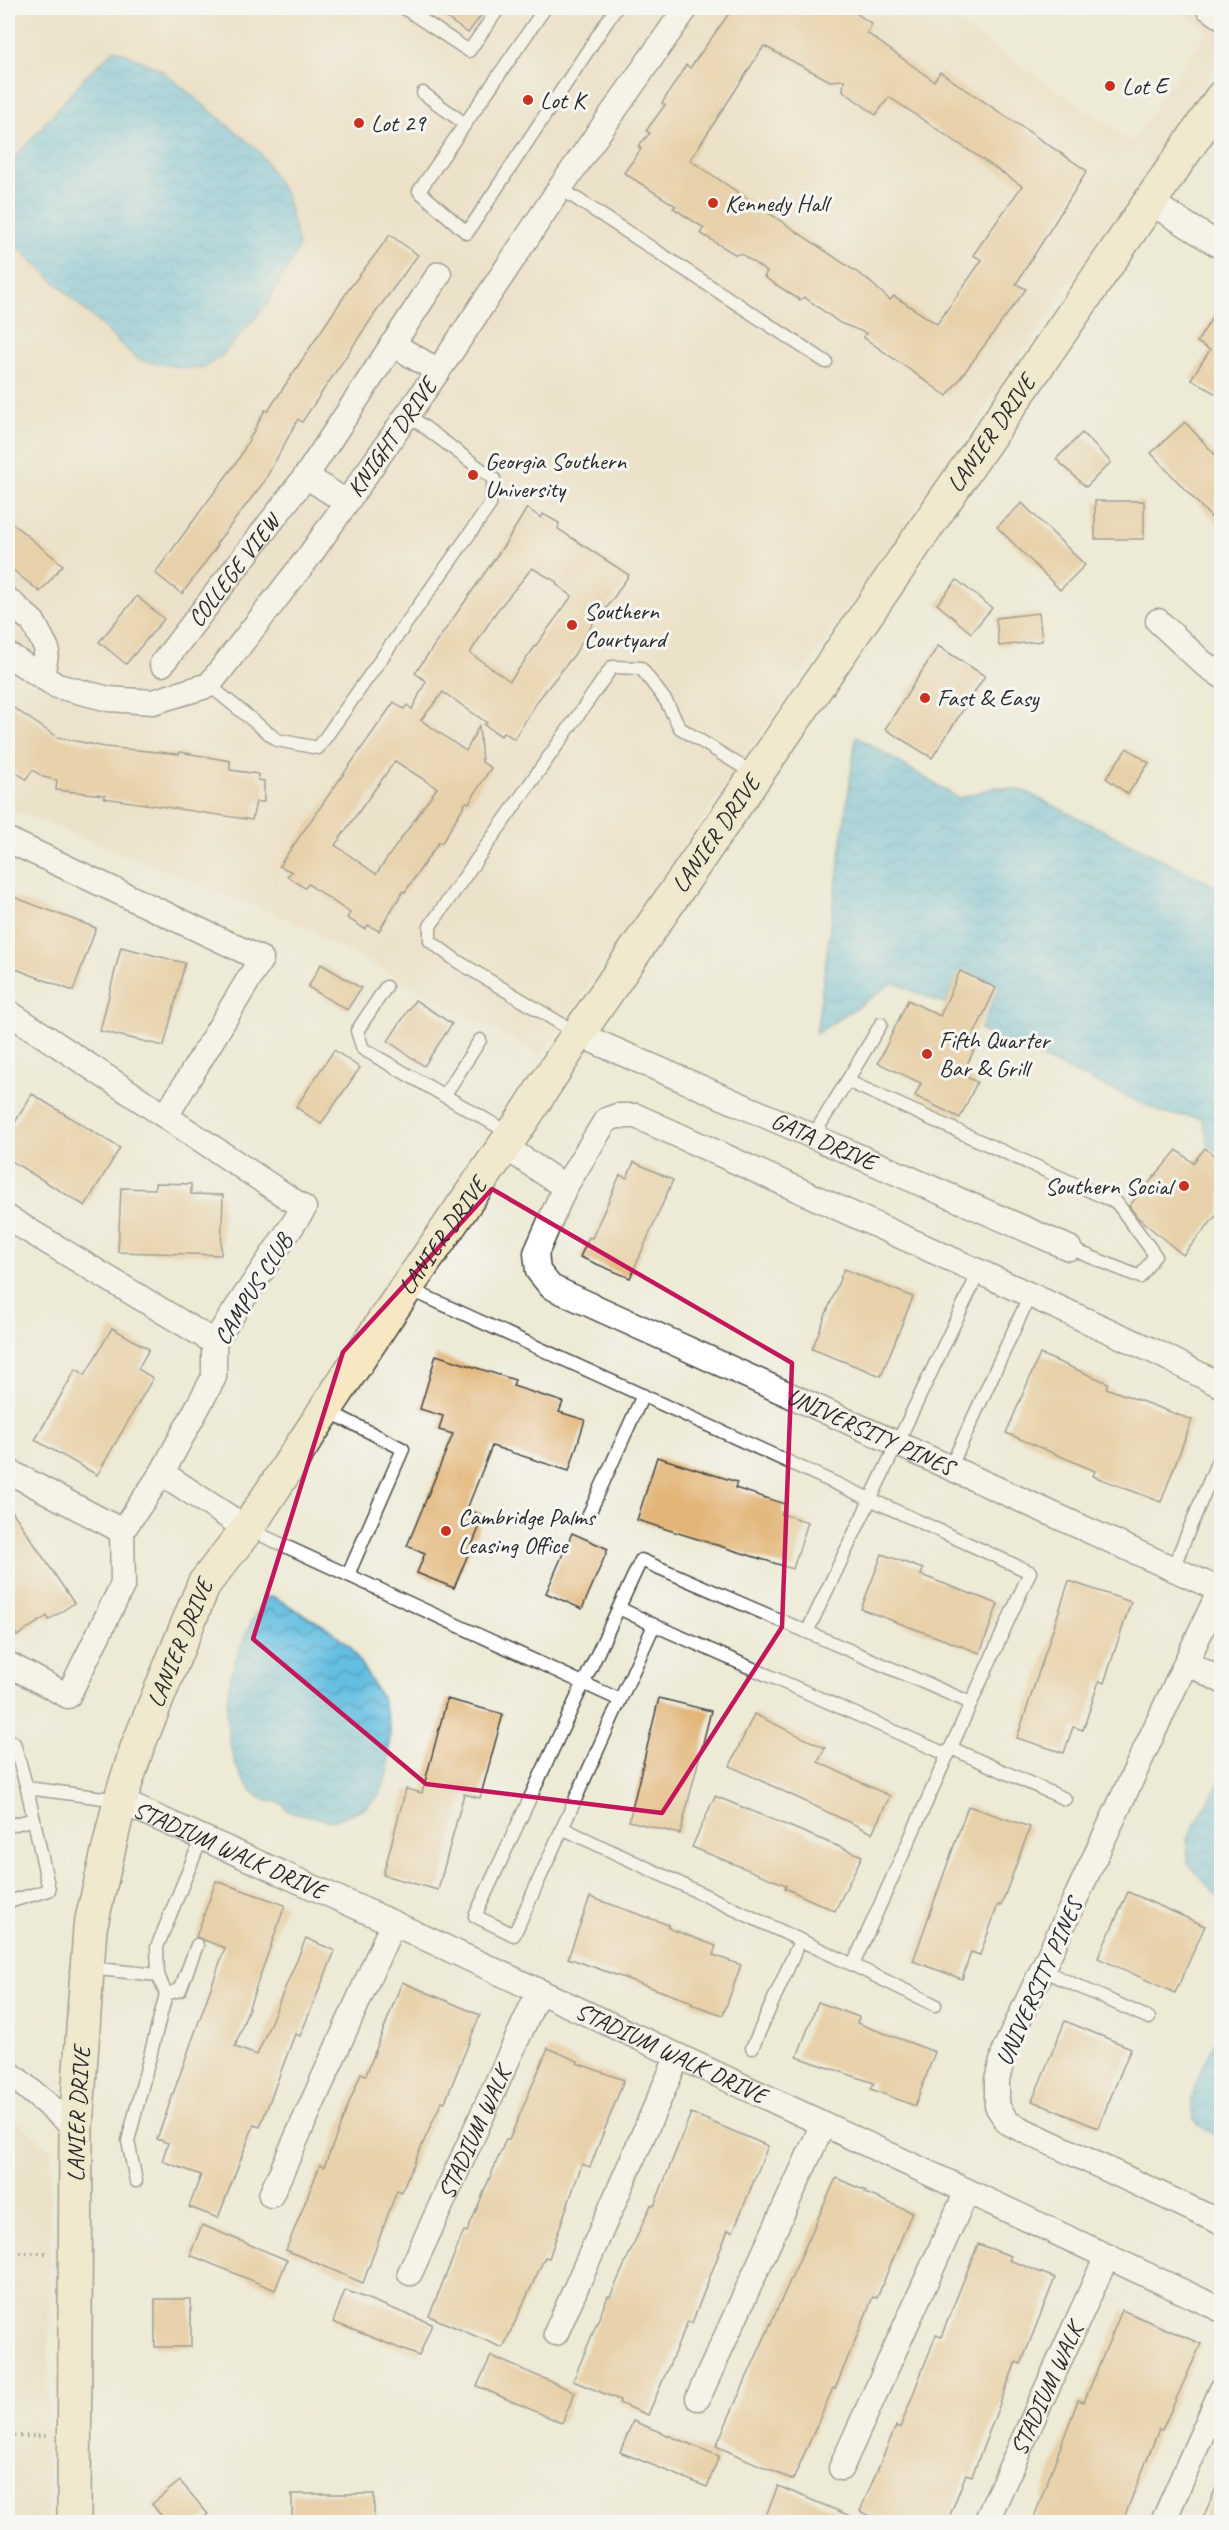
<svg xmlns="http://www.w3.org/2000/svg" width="1229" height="2530" font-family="Caveat,sans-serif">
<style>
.built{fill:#ecd8ba}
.water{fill:url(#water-waves);stroke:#477486;stroke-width:1.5}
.building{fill:#e2b474;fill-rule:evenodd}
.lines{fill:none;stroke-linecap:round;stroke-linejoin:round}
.lane-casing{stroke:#484845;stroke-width:15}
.street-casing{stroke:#484845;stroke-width:27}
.secondary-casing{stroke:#484845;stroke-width:36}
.path{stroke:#484845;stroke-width:4;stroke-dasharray:1.5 4.5;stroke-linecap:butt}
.lane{stroke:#fff;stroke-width:12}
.street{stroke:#fff;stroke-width:24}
.secondary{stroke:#f7e8c3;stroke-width:33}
.marked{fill:none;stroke:#c2185b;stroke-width:4.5;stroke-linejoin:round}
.poi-dot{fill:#c8321e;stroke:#f6f6f2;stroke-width:2}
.labels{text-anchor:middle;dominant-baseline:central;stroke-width:6;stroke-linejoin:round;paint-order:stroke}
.poi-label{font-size:24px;fill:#2b2b2b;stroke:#f6f6f2;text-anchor:start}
.street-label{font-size:24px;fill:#2b2b2b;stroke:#f6f6f2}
</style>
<defs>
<pattern id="water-waves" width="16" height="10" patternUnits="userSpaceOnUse" patternTransform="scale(1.5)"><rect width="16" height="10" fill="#63bee1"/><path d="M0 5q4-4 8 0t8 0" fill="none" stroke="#529bb7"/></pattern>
</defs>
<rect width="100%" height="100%" fill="#f6f6f2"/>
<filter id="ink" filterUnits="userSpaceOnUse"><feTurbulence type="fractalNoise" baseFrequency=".0167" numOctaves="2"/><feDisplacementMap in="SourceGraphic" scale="12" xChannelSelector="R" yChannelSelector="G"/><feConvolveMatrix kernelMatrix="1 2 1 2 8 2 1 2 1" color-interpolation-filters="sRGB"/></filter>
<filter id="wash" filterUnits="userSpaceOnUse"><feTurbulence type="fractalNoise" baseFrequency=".008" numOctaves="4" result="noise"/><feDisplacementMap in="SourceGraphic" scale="24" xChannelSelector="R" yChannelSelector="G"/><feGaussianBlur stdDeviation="1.35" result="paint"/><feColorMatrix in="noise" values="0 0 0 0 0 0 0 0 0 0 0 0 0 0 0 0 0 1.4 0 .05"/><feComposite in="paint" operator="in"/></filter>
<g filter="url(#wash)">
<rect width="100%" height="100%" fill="#edead6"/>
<!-- built -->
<g class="built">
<polygon points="8,8 937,8 1131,141 1208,30 1174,8 1221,8 1222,63 541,1055 288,919 8,808"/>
<polygon points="8,2114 51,2150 47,2522 8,2522"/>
</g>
<!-- water -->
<g class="water">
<polygon points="115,49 161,70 259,151 286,195 299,247 268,303 221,357 203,368 183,368 138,360 8,238 8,166 86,76"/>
<polygon points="856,736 958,798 997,787 1024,791 1221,889 1221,1153 1209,1147 1202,1118 1166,1114 980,1030 1000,985 961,969 945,1004 893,983 816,1034"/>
<path d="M272 1596 328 1628 350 1646 382 1699 390 1729 388 1774 380 1794 365 1808 332 1821 288 1811 283 1804C274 1800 266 1802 258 1796 229 1773 225 1727 228 1693 231 1663 249 1623 265 1598Z"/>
<polygon points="1221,1779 1221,1901 1188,1863 1187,1839"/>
<path d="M1221 2030 1222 2138H1221C1215 2134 1202 2129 1197 2123 1179 2101 1211 2052 1221 2030Z"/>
</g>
<g id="blocks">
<!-- building -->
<g class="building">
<polygon points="432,8 487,8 468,33"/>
<path d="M733 8H848L872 24 867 33 934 81 940 72 1087 171 1016 284 1026 289 947 396 863 337 866 333 840 323 804 297 800 300 764 277 767 272 740 253 736 255 700 233 704 228 673 208 676 206 624 173 641 149 638 146 650 133 646 131 665 105 662 103 686 65 690 68ZM764 46 830 81 844 80 843 91 876 115 889 97 1022 186 973 255 982 260 937 324 894 296 890 300 867 279 690 160Z"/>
<polygon points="390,235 418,255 378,309 302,422 298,419 264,482 216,544 218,545 182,594 155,573 238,460 265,410 268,411 349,289"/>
<polygon points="1221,303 1221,397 1191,379 1210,350 1197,342"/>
<polygon points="1185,422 1221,461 1221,528 1151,453"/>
<polygon points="1082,433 1111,462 1086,487 1056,459"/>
<rect x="1095" y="501" width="49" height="38"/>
<polygon points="1022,503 1085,565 1060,590 997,527"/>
<path d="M527 508 541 518 543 514 559 523 558 529 629 575 604 612 601 610 574 655 539 699 514 739 504 732 501 736 484 725 487 723 443 692 421 720 466 751 479 726 482 762 491 768 469 803 466 802 442 843 439 842 405 892 403 891 379 931 368 925 365 929 347 918 350 913 308 884 305 888 287 876 292 872 279 866 394 702 404 709 407 705 412 709 426 681 415 673 507 541ZM532 568 557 582 556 584 572 596 510 681 470 653 496 612ZM395 761 437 788 376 874 335 845Z"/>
<polygon points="8,520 63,565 40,592 8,566"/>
<polygon points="957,580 992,608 971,633 937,604"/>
<polygon points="137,596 164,619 126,664 99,642"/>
<polygon points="1039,613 1042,641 999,646 996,618"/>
<polygon points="938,646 985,676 932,758 885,729"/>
<polygon points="8,704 57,737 105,747 179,754 180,752 230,761 230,770 258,774 258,780 264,781 264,802 256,802 252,820 104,798 105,795 56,790 57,780 43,777 33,770 26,779 8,767"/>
<polygon points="1127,748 1149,763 1128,794 1106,778"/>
<polygon points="8,895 96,928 73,991 8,966"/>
<polygon points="121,947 185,963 164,1046 100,1031"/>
<polygon points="321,964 361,988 347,1010 308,987"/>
<polygon points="960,971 996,988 971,1041 977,1044 962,1075 977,1082 960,1118 915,1096 921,1083 878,1063 908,1000 940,1016"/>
<polygon points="415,1000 452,1024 424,1066 388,1041"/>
<polygon points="334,1050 360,1068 321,1124 296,1107"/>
<polygon points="32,1094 120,1148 85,1206 8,1159 8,1134"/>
<polygon points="1205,1148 1221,1162 1221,1210 1183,1255 1137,1217 1129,1206 1177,1150 1193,1163"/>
<polygon points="634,1162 673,1180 630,1278 580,1257 589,1237 592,1238 620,1175 627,1178"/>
<polygon points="155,1183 191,1184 191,1194 223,1195 221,1255 118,1252 121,1188 155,1189"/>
<polygon points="844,1269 913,1297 881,1376 812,1349"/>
<polygon points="112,1328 149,1349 138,1369 153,1378 97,1475 35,1440 76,1369 85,1375"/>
<polygon points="1040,1354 1108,1383 1106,1388 1192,1420 1161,1502 1093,1476 1095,1471 1006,1433"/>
<polygon points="436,1355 515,1380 513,1386 563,1402 559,1412 585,1420 569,1471 492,1446 467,1509 484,1516 454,1588 417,1573 425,1553 407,1546 453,1434 439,1430 443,1416 420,1409"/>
<polygon points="657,1457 737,1482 735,1488 785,1504 782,1514 808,1522 793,1569 637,1520"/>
<polygon points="8,1505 74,1603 49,1620 47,1616 17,1636 8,1623"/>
<polygon points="572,1533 608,1549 582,1609 546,1593"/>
<polygon points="882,1554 923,1569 921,1575 998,1604 980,1653 861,1609"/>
<polygon points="1069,1581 1131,1602 1104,1683 1099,1681 1083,1730 1073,1727 1064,1753 1017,1738"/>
<polygon points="659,1698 711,1711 680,1834 629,1821"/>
<polygon points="447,1699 503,1714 480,1798 464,1794 438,1890 383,1875 406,1789 422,1793"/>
<polygon points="754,1714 825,1748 818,1762 890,1796 872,1833 730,1766"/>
<polygon points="715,1796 862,1856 835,1911 785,1888 786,1885 692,1847"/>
<polygon points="968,1806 1030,1827 1001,1906 998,1905 980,1955 971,1952 962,1979 913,1961"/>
<polygon points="216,1881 285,1905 235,2047 257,2055 306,1938 335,1951 300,2036 295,2034 260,2127 254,2125 218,2218 189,2207 201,2175 162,2161 168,2143 157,2139 225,1948 196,1937"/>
<polygon points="1128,1892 1205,1926 1175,1993 1098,1958"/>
<polygon points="590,1897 669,1925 668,1928 716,1946 713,1955 741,1965 723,2015 691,2004 692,2002 568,1958"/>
<polygon points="402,1982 480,2015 445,2102 442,2101 401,2192 397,2190 363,2283 286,2250 320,2165 324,2167 361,2073 366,2075"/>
<polygon points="818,2002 859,2017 857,2023 935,2052 915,2106 871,2089 874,2083 797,2057"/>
<polygon points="1065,2021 1131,2048 1098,2128 1032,2101"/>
<polygon points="548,2048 578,2061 577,2063 624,2080 590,2167 582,2164 549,2258 545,2257 503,2348 429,2316 464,2231 467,2232 506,2139 509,2140"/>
<polygon points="691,2113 768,2146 733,2232 728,2230 692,2323 688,2321 648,2415 619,2403 620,2400 573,2381 608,2296 610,2297 651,2205 654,2206"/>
<polygon points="836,2178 866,2191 865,2193 912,2212 877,2298 873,2297 835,2389 833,2388 793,2480 716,2446"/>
<polygon points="202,2225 287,2260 275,2290 190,2255"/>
<polygon points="978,2244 1011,2256 1009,2260 1055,2278 1021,2364 1016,2362 972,2476 966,2474 947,2523 886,2523 860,2511 896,2426 900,2428 936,2335 941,2337"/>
<polygon points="345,2290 432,2324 419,2356 333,2322"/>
<rect x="155" y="2299" width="36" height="48"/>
<polygon points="1122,2310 1201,2344 1162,2430 1159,2429 1122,2523 1032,2523 1078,2400 1084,2402"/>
<polygon points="491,2356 575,2392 562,2423 477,2386"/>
<polygon points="633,2421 719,2456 707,2487 620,2452"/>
<polygon points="1221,2476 1221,2523 1201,2523"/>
<polygon points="180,2481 208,2514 198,2523 167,2523 152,2504"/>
<polygon points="778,2486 865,2522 865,2523 777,2523 765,2518"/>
<rect x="292" y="2494" width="82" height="29"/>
</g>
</g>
</g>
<g filter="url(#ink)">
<use href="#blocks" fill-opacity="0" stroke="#484845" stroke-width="1.5"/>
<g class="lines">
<!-- lane casing -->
<g class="lane-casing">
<g id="lane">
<polyline points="404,8 469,51 499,8"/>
<polyline points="545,8 419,191 467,233 616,8"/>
<polyline points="423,93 465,124"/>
<polyline points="560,188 826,362"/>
<polyline points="209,685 277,740 318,748 490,505 494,479 407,414"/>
<polyline points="386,987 357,1031 363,1049 511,1134"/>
<polyline points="578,1034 457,961 430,941 430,926 612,667 641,668 666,701 680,728 754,774"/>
<polyline points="847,1081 881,1024"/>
<polyline points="444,1096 480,1040"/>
<polyline points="813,1136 847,1081 1117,1203 1155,1255 1140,1277 1069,1248"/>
<polyline points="407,1288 1030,1572 853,1965 935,2005"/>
<polyline points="326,1410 403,1449 348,1575"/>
<polyline points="950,1468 1030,1295"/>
<polyline points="588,1516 643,1395"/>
<polyline points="248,1529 620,1700"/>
<polyline points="1173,1568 1222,1451"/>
<path d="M619 1608 654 1625 514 1935 475 1916C530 1798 585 1679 641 1560L971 1703"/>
<polyline points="654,1625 948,1755"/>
<polyline points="807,1632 979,1272"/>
<polyline points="8,1740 14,1743 27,1788 49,1890 8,1902"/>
<polyline points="951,1748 1065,1799"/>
<polyline points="27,1788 119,1800"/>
<polyline points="8,1826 34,1819"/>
<polyline points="562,1828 853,1965"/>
<polyline points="88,1968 158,1975"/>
<polyline points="1042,1970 1149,2018"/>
<polyline points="166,1994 180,1990 197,1945"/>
<polyline points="752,2048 800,1941"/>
<polyline points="136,2181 128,2141 166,1994 158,1975 157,1947 202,1837"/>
</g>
</g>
<!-- street casing -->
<g class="street-casing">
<g id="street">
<polyline points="1208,8 1222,17"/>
<polyline points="1150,202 1222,247"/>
<polyline points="392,344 438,371"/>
<polyline points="306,476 346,502"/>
<polyline points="8,600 33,622 47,649 42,676"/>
<polyline points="1158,621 1203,663 1222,676"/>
<path id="s1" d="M8 655 57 686 109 699 153 702 209 685 310 555 449 355 560 188 686 8"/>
<path id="s2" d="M162 664 306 476 439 274"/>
<polyline points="8,840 261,959 166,1116"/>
<polyline points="8,1012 304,1208 214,1342 214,1377 162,1473 122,1531 123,1584 68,1696 8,1664"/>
<path id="s3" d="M578 1034 1069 1248"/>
<polyline points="504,1146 565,1187"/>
<polyline points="8,1218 214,1342"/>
<path id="s4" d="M1222 1386 1160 1354 636 1116H617L606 1120 565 1187 536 1253 538 1271 551 1287 1220 1590 1005 2049 997 2080V2106L1008 2123 1222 2223"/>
<polyline points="8,1471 122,1531"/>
<polyline points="162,1473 247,1529"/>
<polyline points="1186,1662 1222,1681"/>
<path id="s5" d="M120 1801 393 1923 1222 2310"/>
<polyline points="8,2072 76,2128"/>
<polyline points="271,2195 393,1923"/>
<path id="s6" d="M410 2273 539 1991"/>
<polyline points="556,2333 678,2056"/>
<polyline points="698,2398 823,2124"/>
<polyline points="841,2468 967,2191"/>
<path id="s7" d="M986 2522 1107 2256"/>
<polyline points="1163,2522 1222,2389"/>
</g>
</g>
<!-- secondary casing -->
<g class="secondary-casing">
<g id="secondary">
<path id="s8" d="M74 2522 76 2128 90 1928 120 1801 137 1748 204 1584 247 1529 385 1319 523 1119 578 1034 1222 97"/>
</g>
</g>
<!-- path -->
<g class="path">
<polyline points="8,2253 50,2253"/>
<polyline points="8,2436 49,2436"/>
</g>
<!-- lane -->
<use href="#lane" class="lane"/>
<!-- street -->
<use href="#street" class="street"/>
<!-- secondary -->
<use href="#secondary" class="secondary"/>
</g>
</g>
<!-- marked area -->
<path d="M0 0H1229V2530H0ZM492 1189 792 1363 782 1627 662 1813 426 1784 253 1639 343 1352Z" fill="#edead6" fill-opacity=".55" fill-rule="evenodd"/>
<path class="marked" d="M492 1189 792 1363 782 1627 662 1813 426 1784 253 1639 343 1352Z"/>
<!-- markers -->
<g class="poi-dot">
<circle cx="1110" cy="86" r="6"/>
<circle cx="528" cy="100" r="6"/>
<circle cx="359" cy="123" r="6"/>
<circle cx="713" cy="203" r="6"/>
<circle cx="473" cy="475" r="6"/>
<circle cx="572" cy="625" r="6"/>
<circle cx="925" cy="698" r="6"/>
<circle cx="927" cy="1054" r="6"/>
<circle cx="1184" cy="1186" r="6"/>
<circle cx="446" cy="1531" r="6"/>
</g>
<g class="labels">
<!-- poi labels -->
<g class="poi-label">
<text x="1122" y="86">Lot E</text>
<text x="540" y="100">Lot K</text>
<text x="371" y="123">Lot 29</text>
<text x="725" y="203">Kennedy Hall</text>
<text x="485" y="461">Georgia Southern<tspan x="485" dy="28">University</tspan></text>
<text x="584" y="611">Southern<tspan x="584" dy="28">Courtyard</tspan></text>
<text x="937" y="698">Fast &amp; Easy</text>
<text x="939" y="1040">Fifth Quarter<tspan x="939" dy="28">Bar &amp; Grill</tspan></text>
<text x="1172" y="1186" text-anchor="end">Southern Social</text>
<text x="458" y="1517">Cambridge Palms<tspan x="458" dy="28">Leasing Office</tspan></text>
</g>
<!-- street labels -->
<g class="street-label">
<text stroke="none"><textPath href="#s8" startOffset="2352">LANIER DRIVE</textPath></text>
<text stroke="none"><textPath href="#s1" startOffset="522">KNIGHT DRIVE</textPath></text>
<text stroke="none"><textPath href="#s2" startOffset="118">COLLEGE VIEW</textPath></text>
<text stroke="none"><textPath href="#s8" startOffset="1866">LANIER DRIVE</textPath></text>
<text stroke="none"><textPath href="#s3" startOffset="268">GATA DRIVE</textPath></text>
<text stroke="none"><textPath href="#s8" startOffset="1380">LANIER DRIVE</textPath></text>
<text transform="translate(253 1289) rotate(-58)">CAMPUS CLUB</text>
<text stroke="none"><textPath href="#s4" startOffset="1216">UNIVERSITY PINES</textPath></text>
<text stroke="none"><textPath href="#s8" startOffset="894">LANIER DRIVE</textPath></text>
<text stroke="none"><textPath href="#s5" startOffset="120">STADIUM WALK DRIVE</textPath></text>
<text transform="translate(1039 1982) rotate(-66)">UNIVERSITY PINES</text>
<text stroke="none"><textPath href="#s5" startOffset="606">STADIUM WALK DRIVE</textPath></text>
<text stroke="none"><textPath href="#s8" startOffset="408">LANIER DRIVE</textPath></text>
<text stroke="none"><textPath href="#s6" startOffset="154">STADIUM WALK</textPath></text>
<text stroke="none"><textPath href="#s7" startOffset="146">STADIUM WALK</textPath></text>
</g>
</g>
<!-- margin -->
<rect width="1229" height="2530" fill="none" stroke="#f6f6f2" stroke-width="30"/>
</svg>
